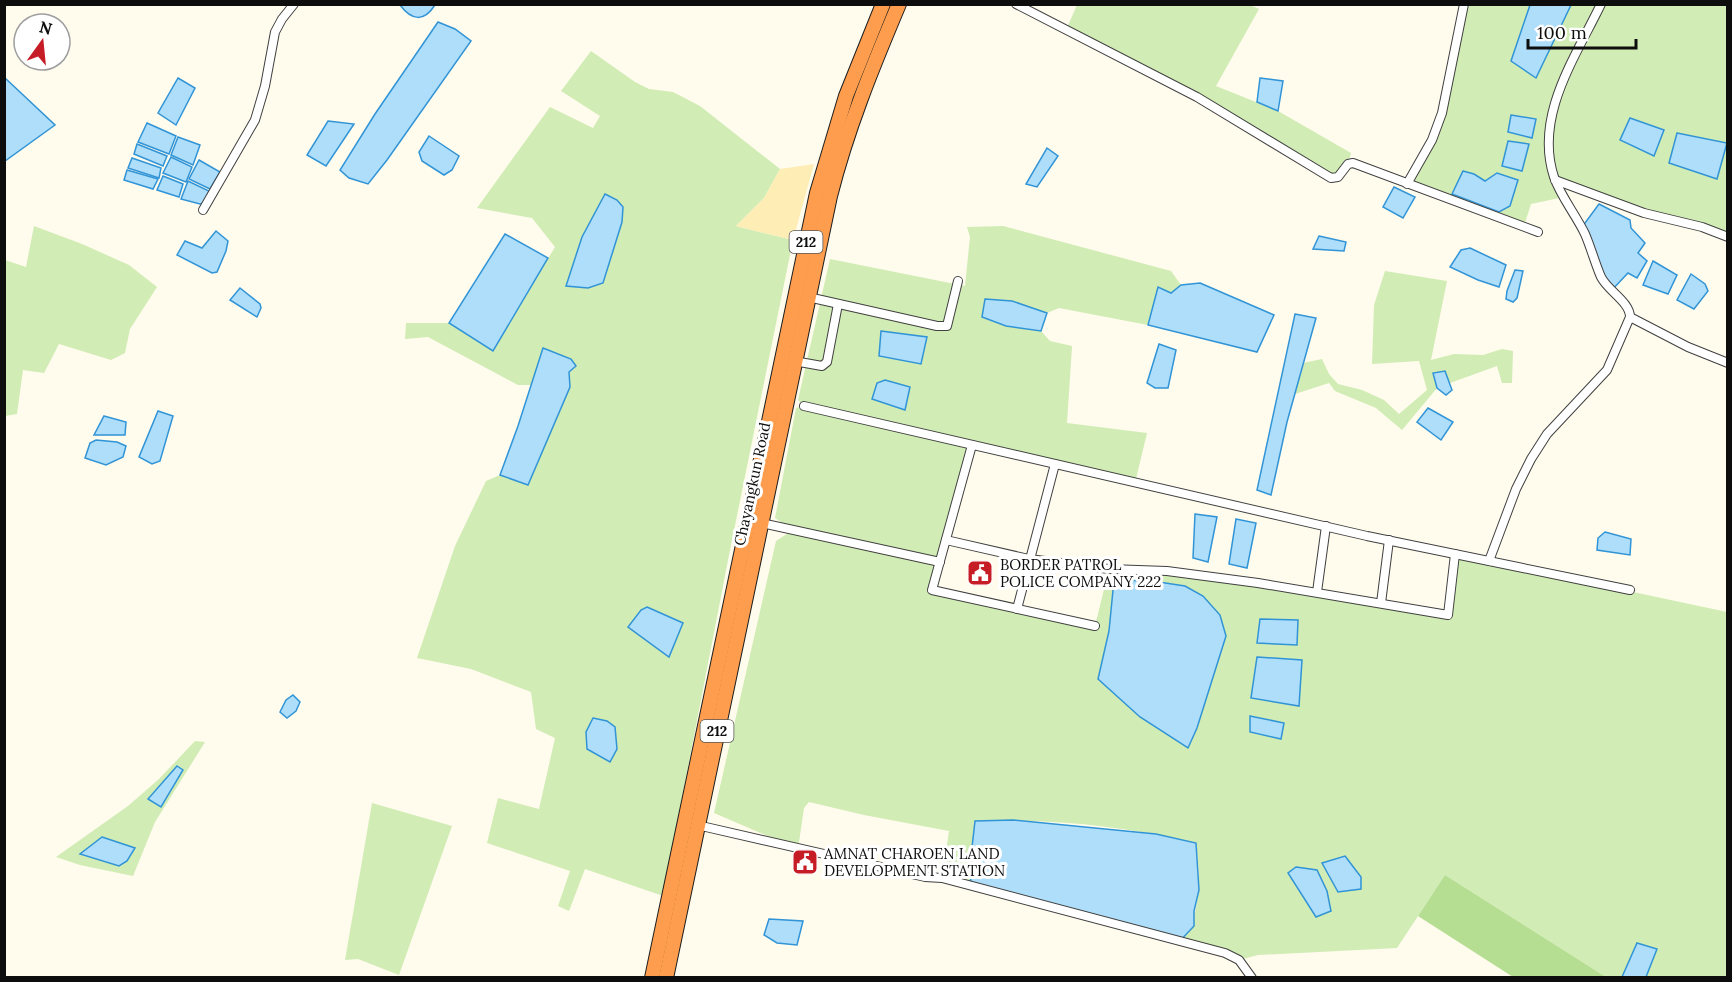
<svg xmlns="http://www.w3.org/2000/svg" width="1732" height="982" font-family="Lora,serif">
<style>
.green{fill:#d1ecb4;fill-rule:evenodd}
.forest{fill:#b5de93}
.sand{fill:#feeeb6}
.water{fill:#aedefa;stroke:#3194d6;stroke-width:1.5}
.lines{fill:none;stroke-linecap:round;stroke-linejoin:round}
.street-casing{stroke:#404040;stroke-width:10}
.highway-casing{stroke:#1e1e1e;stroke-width:16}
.street{stroke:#fff;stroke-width:8}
.highway{stroke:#fd9d4d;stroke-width:14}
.labels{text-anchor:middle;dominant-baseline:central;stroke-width:6;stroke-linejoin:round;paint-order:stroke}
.shield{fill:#fff;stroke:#565656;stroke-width:1.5}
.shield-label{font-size:14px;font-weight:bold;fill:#0d0d0d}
.street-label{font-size:15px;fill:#0d0d0d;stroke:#fff}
.poi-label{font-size:15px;fill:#0d0d0d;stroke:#fff;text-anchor:start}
</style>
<rect width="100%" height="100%" fill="#fffbed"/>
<!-- green -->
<g class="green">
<polygon points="1077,5 1250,5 1259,9 1216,86 1278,111 1351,153 1348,164 1338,177 1066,30"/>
<polygon points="1464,5 1727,5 1727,237 1644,213 1556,180 1564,197 1531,204 1524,226 1408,184 1432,140"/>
<polygon points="591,51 635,82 649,89 673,92 700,106 780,169 764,198 736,226 793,240 729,555 663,896 585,869 569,911 558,906 570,871 487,843 498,798 539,809 555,738 536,729 531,692 471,669 417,658 455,546 486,481 500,475 528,485 570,387 569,372 576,366 543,348 532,385 518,385 428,337 405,339 406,323 449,323 494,350 555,247 532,218 477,208 550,107 593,128 600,116 561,91"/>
<polygon points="34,226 82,244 129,265 157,287 130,329 125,353 111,360 59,344 44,373 23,370 17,414 5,416 5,260 26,267"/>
<path d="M1003 226 1171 271 1181 285 1171 293 1158 288 1148 325 1059 308 1047 313 1012 301 1006 326 1041 331 1050 341 1072 346 1067 423 1147 433 1135 483 972 445 932 590 1095 626 1109 569 1167 571 1447 615 1455 554 1727 612V977H1646L1656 949 1637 943 1622 977H1606L1445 875 1397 948 1258 955 1239 960 1179 942 1194 926C1194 912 1198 900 1199 887 1199 872 1198 858 1196 843 1124 826 1049 818 975 821L970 865 971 886 942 878 949 831 864 815 809 802 804 808 798 849 714 813 776 541 793 530 775 518 796 408 804 406 798 400 830 259 965 286 970 237 967 227ZM1115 580 1152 581 1185 586 1210 687 1197 728 1099 680 1109 631Z"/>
<polygon points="1385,271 1447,281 1431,360 1454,354 1483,355 1502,349 1513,351 1512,383 1502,383 1497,366 1450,383 1445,371 1433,374 1437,388 1402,430 1376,408 1335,391 1329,383 1295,394 1303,363 1322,359 1329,374 1338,384 1362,390 1384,400 1399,414 1427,390 1419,361 1372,364 1374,305"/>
<polygon points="195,741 205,742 155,822 133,876 80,865 56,857 128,806 159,779"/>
<polygon points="372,803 452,826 399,975 358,959 345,960"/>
</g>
<!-- forest -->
<polygon class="forest" points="1445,875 1606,977 1513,977 1418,916"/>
<!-- sand -->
<polygon class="sand" points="814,164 793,240 736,226 764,198 780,169"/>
<!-- water -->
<g class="water">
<path d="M400 5H435C424 22 412 21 400 5Z"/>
<polygon points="1530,5 1571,5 1536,78 1511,61"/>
<polygon points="438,22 455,29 471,41 387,160 368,184 349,178 340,170 375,114"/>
<polygon points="4,77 55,125 5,161 4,161"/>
<polygon points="178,78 195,88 176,125 158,113"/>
<polygon points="1260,78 1283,81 1278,111 1257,102"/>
<polygon points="1511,115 1536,119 1532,138 1508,132"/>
<polygon points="1630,118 1664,130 1654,156 1620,140"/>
<polygon points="328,121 354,124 326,166 307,155"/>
<polygon points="147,123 176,136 169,154 138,142"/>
<polygon points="1677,133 1727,143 1717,179 1669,163"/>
<polygon points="429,136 459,156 452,170 444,175 422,161 419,152"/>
<polygon points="178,137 200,145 193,165 171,155"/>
<polygon points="1508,141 1529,144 1522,171 1502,166"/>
<polygon points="137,144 167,156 163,166 134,154"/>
<polygon points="1047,148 1058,156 1037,187 1026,184"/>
<polygon points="171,157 192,167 186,182 163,173"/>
<polygon points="132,158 161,168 159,178 128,168"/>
<polygon points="199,160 220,172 210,189 189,179"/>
<polygon points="127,170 158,179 153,189 124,180"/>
<polygon points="1463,171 1474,174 1485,181 1497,173 1518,180 1510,206 1499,212 1452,194"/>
<polygon points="163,176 183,184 179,197 157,190"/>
<polygon points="188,181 209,191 204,203 200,204 181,199"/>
<polygon points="1394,187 1415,197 1403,218 1383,207"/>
<polygon points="605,194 617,200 623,207 622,222 603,283 588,288 566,286 582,237"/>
<polygon points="1599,204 1630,220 1631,228 1645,243 1638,253 1647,261 1637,278 1628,273 1611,291 1582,227"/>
<polygon points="216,231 228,241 226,251 217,272 212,273 177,255 185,241 202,248"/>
<polygon points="505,234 548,258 493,351 449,323"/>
<polygon points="1319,236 1346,242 1344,251 1313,249"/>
<polygon points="1470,248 1506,265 1499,287 1478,280 1450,267 1461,250"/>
<polygon points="1653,261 1677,275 1668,294 1643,285"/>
<polygon points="1515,270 1523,271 1517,298 1513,302 1506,299 1507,291"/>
<polygon points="1691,274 1705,284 1708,291 1694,309 1677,300"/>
<polygon points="1200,283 1274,315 1257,352 1148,325 1158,287 1171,293 1181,285"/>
<polygon points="240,288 260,304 261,308 257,317 230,300"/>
<polygon points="985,299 1012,301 1047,313 1041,331 1006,326 982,317"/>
<polygon points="1295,314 1316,318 1287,422 1271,495 1257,490"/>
<polygon points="881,331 927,337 921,364 879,356"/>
<polygon points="1159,344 1176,350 1168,388 1155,388 1147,383"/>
<polygon points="543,348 571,359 576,366 569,372 570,387 528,485 500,475 518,426"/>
<polygon points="1445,371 1452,390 1446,395 1437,388 1433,373"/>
<polygon points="885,380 910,387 905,410 872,399 877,383"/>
<polygon points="1428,408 1453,422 1441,440 1417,422"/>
<polygon points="158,411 173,416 160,461 152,464 139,457"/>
<polygon points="104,416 126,422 125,435 94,435"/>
<polygon points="96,440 117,442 126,446 123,457 106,465 85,458 90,443"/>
<polygon points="1195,514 1217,517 1208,562 1193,558"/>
<polygon points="1236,519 1256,523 1247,568 1229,564"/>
<polygon points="1605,532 1631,539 1630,555 1597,550 1598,538"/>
<polygon points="1114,580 1152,581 1185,586 1203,596 1220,615 1226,636 1197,728 1188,748 1140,717 1098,679 1109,631"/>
<polygon points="647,607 683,623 669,657 628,627 641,610"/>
<polygon points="1260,619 1298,620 1297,645 1257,643"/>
<polygon points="1257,657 1302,660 1299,706 1251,698"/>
<polygon points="293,695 300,702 296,711 287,718 280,712 286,700"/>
<polygon points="1250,716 1284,723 1281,739 1250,732"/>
<polygon points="593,718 607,721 615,727 617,749 610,762 587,749 586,732"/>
<polygon points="177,766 183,770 161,807 148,799"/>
<polygon points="1013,820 1156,834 1196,843 1199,890 1194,911 1194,926 1179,942 971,886 970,865 975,821"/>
<polygon points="102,837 135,848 127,861 119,866 80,854"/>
<polygon points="1345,856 1361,877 1361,889 1338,892 1322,863"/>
<polygon points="1296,867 1317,870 1327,891 1331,911 1316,917 1288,873"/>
<polygon points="769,919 803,921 797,945 777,943 764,935"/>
<polygon points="1637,943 1657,949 1646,977 1622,977"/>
</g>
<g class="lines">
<!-- street casing -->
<g class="street-casing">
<g id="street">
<polyline points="1016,4 1197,97 1331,178 1338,177 1348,164 1353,163 1538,232"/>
<polyline points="1555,180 1644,213 1702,227 1728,237"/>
<polyline points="1407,184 1432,140 1442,113 1464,4"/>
<polyline points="203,210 255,120 265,86 275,32 282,19 294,4"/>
<polyline points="808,297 937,326 947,326 958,281"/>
<polyline points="1630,317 1688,347 1728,363"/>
<polyline points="794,361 822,366 827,362 838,304"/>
<polyline points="804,406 1367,536 1630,590"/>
<polyline points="972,445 932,590 1095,626"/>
<polyline points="761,523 940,562"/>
<polyline points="946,540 1029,559 1109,569 1167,571 1258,583 1448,615 1455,554"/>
<path d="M1489 561 1516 489 1531 459 1547 434 1607 370 1630 317C1630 302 1608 291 1601 277 1595 263 1591 248 1585 234 1576 215 1561 197 1554 177 1534 116 1575 58 1601 4"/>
<polyline points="1317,592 1326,526"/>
<polyline points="1381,603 1389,540"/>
<polyline points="1017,609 1055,464"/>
<polyline points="697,825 925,877 942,878 1225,953 1239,960 1252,978"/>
</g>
</g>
<!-- highway casing -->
<g class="highway-casing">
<g id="highway">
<polyline points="652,978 817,193 846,96 883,4"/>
<path d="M666 978 830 196C847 129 872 68 899 4"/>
</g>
</g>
<!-- street -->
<use href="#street" class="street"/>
<!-- highway -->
<use href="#highway" class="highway"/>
</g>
<!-- icons -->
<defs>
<g id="civic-square" transform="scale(1.35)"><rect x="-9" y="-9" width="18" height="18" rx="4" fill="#c61c25" stroke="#fff"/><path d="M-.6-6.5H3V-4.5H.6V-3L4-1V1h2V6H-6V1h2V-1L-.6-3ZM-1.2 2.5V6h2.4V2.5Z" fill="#fff"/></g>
</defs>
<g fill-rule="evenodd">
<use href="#civic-square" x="980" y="573"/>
<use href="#civic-square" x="805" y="862"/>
</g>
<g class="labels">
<!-- shield labels -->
<g class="shield">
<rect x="789.5" y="231" width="33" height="22" rx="4.5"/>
<rect x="700.5" y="720" width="33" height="22" rx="4.5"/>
</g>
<g class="shield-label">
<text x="806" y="242">212</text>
<text x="717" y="731">212</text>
</g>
<!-- street labels -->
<g class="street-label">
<text transform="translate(752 484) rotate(-78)">Chayangkun Road</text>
</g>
<!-- poi labels -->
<g class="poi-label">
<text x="1000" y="564">BORDER PATROL<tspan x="1000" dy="17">POLICE COMPANY 222</tspan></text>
<text x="824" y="853">AMNAT CHAROEN LAND<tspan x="824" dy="17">DEVELOPMENT STATION</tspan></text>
</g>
</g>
<!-- border -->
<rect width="1732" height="982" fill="none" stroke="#0d0d0d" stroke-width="12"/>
<!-- north arrow -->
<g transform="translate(42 42) rotate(15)"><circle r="28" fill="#ffffff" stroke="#9e9e9e" stroke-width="1.5"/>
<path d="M0-4.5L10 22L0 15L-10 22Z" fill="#c61c25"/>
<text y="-9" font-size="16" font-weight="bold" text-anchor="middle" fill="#0d0d0d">N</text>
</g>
<!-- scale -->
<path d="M1528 39v9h108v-9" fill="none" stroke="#0d0d0d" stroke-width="3"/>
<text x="1537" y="39" font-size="18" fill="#0d0d0d" stroke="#ffffff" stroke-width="4.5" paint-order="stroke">100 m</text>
</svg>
